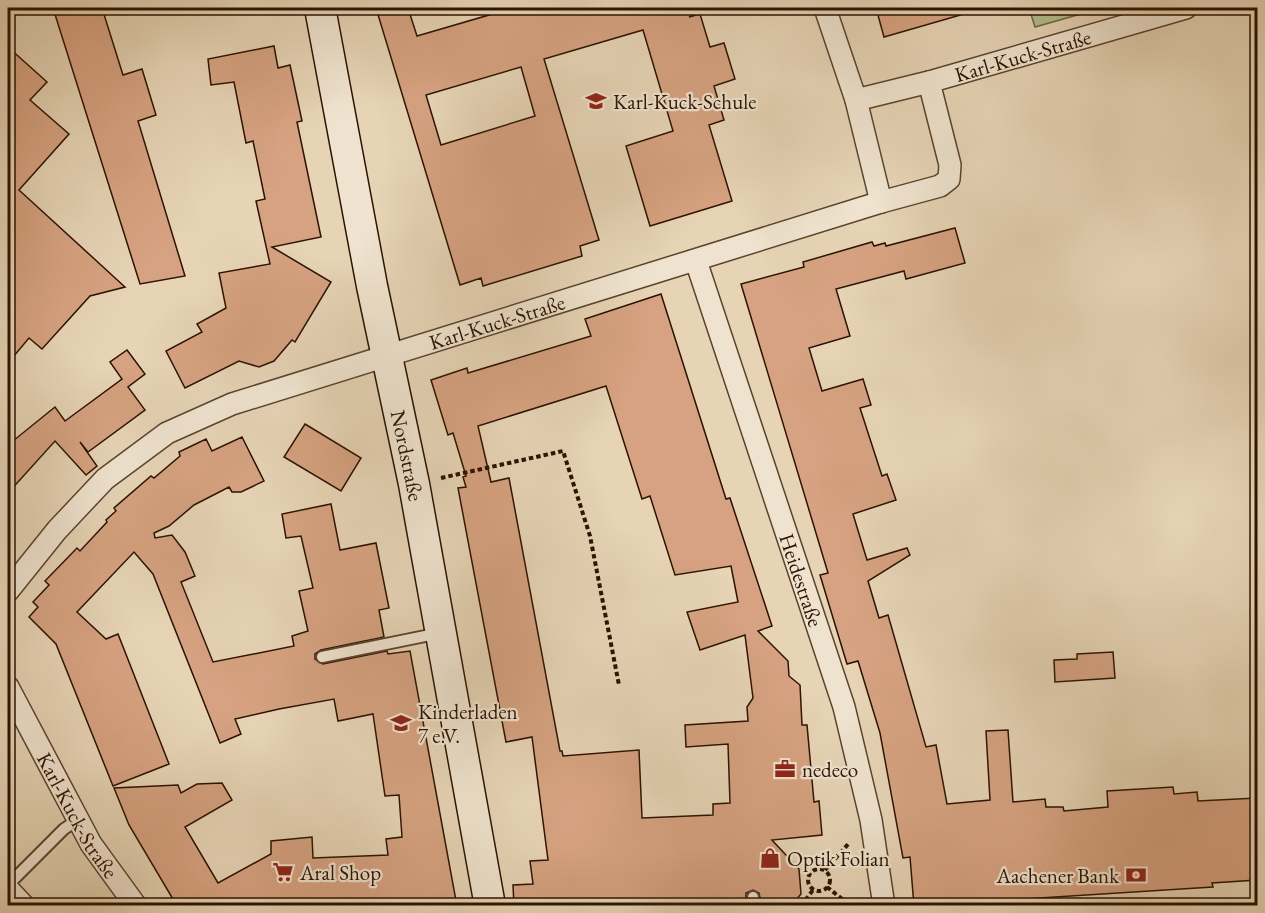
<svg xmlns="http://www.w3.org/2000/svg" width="1265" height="913" font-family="'EB Garamond',serif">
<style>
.green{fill:#b3bd8e;stroke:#6f6847;stroke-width:1.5}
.building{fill:#d6a281;stroke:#2b1300;stroke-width:1.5;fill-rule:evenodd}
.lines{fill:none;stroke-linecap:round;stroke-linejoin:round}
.lane-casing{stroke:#5a432d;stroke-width:14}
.street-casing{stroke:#5a432d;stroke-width:24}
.secondary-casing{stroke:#2b1300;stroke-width:33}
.path{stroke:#2b1300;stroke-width:4;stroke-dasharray:4.5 3;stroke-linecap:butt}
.lane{stroke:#efe3cf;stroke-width:10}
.street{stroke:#efe3cf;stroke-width:21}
.secondary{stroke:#efe3cf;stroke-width:30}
.labels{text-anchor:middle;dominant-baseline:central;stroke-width:4.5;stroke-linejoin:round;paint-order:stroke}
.street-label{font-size:21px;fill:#2b1300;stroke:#efe3cf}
.poi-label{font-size:21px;fill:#2b1300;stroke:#efe3cf;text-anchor:start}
</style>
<rect width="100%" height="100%" fill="#e6d4b5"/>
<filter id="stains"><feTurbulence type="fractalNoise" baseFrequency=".00333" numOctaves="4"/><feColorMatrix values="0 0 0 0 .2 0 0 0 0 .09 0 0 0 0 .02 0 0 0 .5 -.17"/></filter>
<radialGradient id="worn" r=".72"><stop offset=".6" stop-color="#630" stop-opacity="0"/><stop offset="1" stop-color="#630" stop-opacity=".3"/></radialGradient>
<!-- green -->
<polygon class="green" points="1029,8 1102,8 1035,27"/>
<!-- building -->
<g class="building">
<polygon points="53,8 102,8 123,75 142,69 156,115 138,121 185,276 140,284"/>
<path d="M376 8H408L417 36 513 8H698L699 13 689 17 700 14 710 47 724 43 735 79 714 86 724 120 709 125 732 201 650 226 626 146 673 131 643 30 544 59 599 240 580 246 582 256 483 286 481 278 460 285ZM521 67 535 116 441 145 426 95Z"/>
<polygon points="876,8 963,8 964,14 884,37"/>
<polygon points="274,46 278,68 290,65 302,121 297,122 321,237 272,247 331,282 295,342 292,340 274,361 259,367 239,361 185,388 166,351 202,332 197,324 226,308 219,273 270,264 256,201 265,199 253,141 246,143 234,82 211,85 208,59"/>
<polygon points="8,47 47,82 30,100 69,134 19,190 125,287 90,296 42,349 29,338 8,363"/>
<polygon points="955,228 965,263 906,279 904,271 836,289 850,336 809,348 822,391 863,379 871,405 860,408 882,476 887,474 896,500 853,514 867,560 907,548 910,555 868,581 879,618 888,615 926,747 936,745 947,804 990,800 986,731 1008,730 1013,802 1045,799 1046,807 1063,807 1064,811 1108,807 1107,791 1173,787 1174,794 1197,792 1198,801 1257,798 1257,880 1212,883 1213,887 1181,889 914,906 910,857 903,858 880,733 858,661 847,664 820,575 828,573 741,284 804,267 803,262 872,242 874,246 885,243 886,246"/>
<path d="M661 294 726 499 730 498 772 626 758 631 788 661 789 676 800 685 802 725H807L814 802 819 801 822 835 772 840 799 869 801 894 794 902 761 903 759 893 753 890 746 893V904L743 906H514L513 885 533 884 530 861 548 860 532 737 506 742 458 488 466 487 463 477 466 476 453 433 448 435 431 380 467 368 468 373 591 336 585 319ZM606 386 642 499 650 496 675 575 731 566 738 602 687 612 700 650 745 635 753 698 747 707 748 721 685 725 686 747 728 744 730 803 713 804V815L642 818 639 750 563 756 562 751H560L509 478 491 482 478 426Z"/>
<polygon points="127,350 145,374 128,387 145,410 88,452 80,442 97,466 86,475 55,441 8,493 8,445 55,407 65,421 122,379 110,362"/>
<polygon points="305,424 361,458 341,491 284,457"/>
<polygon points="242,437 264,481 241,492 232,492 229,487 194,505 169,526 154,533 155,538 172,535 185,552 195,576 181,582 213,662 294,646 292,636 308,631 299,591 313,588 301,536 286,538 282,514 331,504 340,550 376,543 389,608 379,610 384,637 321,650 315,654 315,659 323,664 387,651 388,654 410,651 457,906 330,906 330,900 266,906 177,906 129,825 114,788 178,785 181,793 197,784 222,783 232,800 185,827 218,883 271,854 271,841 312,837 313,858 388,855 386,839 402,837 399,795 385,796 373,714 338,721 334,699 279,709 235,719 241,734 220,743 153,574 134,552 77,612 106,639 118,634 169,764 113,786 56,644 29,617 38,607 33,602 49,585 45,581 77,548 80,551 107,522 106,520 116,511 114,508 151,476 154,478 180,456 179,452 206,439 212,451"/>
<polygon points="1113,652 1115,678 1055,682 1054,660 1077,659 1077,654"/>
</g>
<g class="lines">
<!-- lane casing -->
<g class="lane-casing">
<g id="lane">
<polyline points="322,657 440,633"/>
<polyline points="8,885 64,829 79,819"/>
<polyline points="753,897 754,906"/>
</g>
</g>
<!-- street casing -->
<g class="street-casing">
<g id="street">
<polyline points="825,8 856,100 881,202"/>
<polyline points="856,100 929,82"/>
<path id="s1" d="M696 261 844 707 871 820 884 906"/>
<path id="s2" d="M8 591 57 530 105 479 167 433 232 404 881 202 940 186 949 179 950 165 929 82 1186 8"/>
<path id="s3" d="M8 687 91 844 136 906"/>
<polyline points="8,889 24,906"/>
</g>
</g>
<!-- secondary casing -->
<g class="secondary-casing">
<g id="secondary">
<path id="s4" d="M320 8 372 286 414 484 490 906"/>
</g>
</g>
<!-- path -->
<g class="path">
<polyline points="441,478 563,451 590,536 619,685"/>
<circle cx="819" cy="880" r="11"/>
<polyline points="825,870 850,842"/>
<polyline points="827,887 851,906"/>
<polyline points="801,906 813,890"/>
</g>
<!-- lane -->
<use href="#lane" class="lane"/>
<!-- street -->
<use href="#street" class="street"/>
<!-- secondary -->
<use href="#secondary" class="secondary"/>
</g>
<!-- icons -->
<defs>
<g id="school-bare" transform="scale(1.62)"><path d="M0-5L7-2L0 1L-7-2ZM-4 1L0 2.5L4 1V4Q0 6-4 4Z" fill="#8f2418" stroke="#efe3cf" stroke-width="2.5" paint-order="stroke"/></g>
<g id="office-bare" transform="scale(1.62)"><path d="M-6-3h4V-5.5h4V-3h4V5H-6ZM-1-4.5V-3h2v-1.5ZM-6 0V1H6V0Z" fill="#8f2418" stroke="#efe3cf" stroke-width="2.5" paint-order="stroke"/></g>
<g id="shop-bare" transform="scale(1.62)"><path d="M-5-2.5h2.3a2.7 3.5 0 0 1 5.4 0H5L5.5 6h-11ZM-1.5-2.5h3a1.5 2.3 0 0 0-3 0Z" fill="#8f2418" stroke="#efe3cf" stroke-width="2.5" paint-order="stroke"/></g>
<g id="supermarket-bare" transform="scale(1.62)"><path d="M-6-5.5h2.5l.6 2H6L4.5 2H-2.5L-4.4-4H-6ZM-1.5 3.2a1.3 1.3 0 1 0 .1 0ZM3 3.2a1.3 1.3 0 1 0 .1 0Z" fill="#8f2418" stroke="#efe3cf" stroke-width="2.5" paint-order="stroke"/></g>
<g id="bank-bare" transform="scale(1.62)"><path d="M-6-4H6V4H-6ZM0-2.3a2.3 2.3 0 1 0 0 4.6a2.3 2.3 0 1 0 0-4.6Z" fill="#8f2418" stroke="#efe3cf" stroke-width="2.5" paint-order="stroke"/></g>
</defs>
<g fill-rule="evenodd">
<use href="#school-bare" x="596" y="101"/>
<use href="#school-bare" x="401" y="723"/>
<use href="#office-bare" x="785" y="769"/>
<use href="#shop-bare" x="770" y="858"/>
<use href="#supermarket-bare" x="283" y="872"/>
<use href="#bank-bare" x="1136" y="875"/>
</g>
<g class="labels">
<!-- street labels -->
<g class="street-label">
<text stroke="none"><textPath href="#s2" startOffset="1246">Karl-Kuck-Straße</textPath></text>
<text stroke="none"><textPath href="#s2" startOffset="574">Karl-Kuck-Straße</textPath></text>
<text stroke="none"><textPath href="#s4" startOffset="456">Nordstraße</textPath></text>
<text stroke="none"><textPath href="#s1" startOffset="336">Heidestraße</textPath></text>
<text stroke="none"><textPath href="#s3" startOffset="146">Karl-Kuck-Straße</textPath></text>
</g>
<!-- poi labels -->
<g class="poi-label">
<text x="613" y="101">Karl-Kuck-Schule</text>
<text x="418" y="711">Kinderladen<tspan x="418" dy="24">7 e.V.</tspan></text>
<text x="802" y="769">nedeco</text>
<text x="787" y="858">Optik Folian</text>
<text x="300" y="872">Aral Shop</text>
<text x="1119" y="875" text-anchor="end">Aachener Bank</text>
</g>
</g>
<!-- margin -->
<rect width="1265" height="913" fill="none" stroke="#e6d4b5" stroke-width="30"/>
<rect x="9" y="9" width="1247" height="895" fill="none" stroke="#2b1300" stroke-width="3"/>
<rect x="15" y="15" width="1235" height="883" fill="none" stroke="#2b1300" stroke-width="1.5"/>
<rect width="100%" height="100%" filter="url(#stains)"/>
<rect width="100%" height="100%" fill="url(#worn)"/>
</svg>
